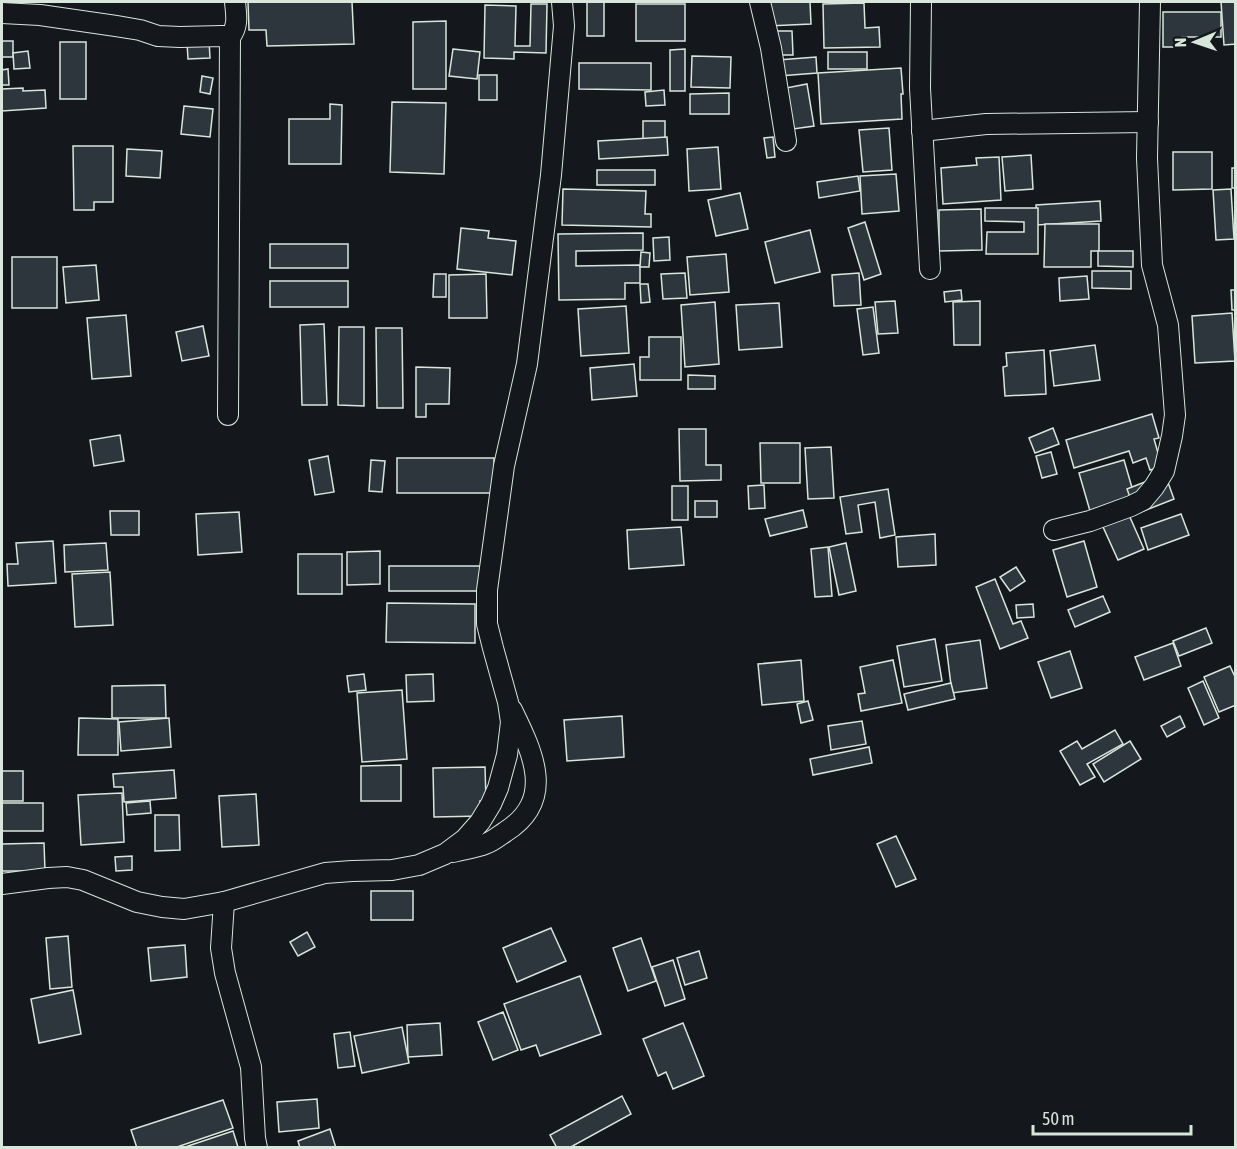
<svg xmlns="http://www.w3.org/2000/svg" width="1237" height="1149" font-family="'Asap Condensed',sans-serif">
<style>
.building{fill:#2c363c;stroke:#d8e6dc;stroke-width:1.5}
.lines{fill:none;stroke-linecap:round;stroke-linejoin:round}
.street-casing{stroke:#d8e6dc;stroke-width:22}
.street{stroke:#14181c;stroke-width:20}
</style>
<rect width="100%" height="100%" fill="#14181c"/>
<!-- building -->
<g class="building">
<polygon points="248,2 352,2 354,44 267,46 266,30 249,30"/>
<rect x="587" y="2" width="17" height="34"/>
<polygon points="767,2 810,2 811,24 768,26"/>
<polygon points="1221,2 1236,2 1236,44 1224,45"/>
<polygon points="864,3 865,28 879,27 880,47 824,48 823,4"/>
<polygon points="531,4 547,4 546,53 514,52 514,59 484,58 485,5 516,6 515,46 530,46"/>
<rect x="636" y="4" width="49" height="37"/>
<polygon points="1163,12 1221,12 1221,37 1182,37 1182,47 1163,47"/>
<polygon points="446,21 446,89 413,89 413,22"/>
<polygon points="774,31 792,31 793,55 774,55"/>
<rect x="2" y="41" width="11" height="16"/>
<polygon points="209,41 210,58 188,59 187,42"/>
<rect x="60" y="42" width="26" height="57"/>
<polygon points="453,49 480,52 477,79 449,76"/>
<polygon points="685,49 685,91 670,91 670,50"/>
<polygon points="28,51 30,68 14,69 13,53"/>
<rect x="828" y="52" width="39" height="17"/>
<polygon points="692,56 731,57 730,88 691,87"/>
<polygon points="816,57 817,73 779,76 778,60"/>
<polygon points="579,63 651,63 651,90 579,89"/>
<polygon points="901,68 903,94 901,94 902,119 821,124 818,73"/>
<polygon points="8,69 9,85 2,85 2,70"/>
<rect x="479" y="75" width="18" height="25"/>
<polygon points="202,76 213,78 210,94 200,92"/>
<polygon points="807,84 814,126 793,129 786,88"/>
<polygon points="23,88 23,91 45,90 46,108 2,111 2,89"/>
<polygon points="664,90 665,105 646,106 645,92"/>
<polygon points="729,93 729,114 690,114 690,94"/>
<polygon points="392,102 446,103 444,174 390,172"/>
<polygon points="330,104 342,105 341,164 289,164 289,119 330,119"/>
<polygon points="184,106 213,109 210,137 181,134"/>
<rect x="643" y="121" width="22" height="18"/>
<polygon points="889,128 892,170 863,172 859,130"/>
<polygon points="667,137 668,155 599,159 598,141"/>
<polygon points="773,137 775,157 767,158 764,138"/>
<polygon points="73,146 113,146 113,202 94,202 94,210 74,210"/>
<polygon points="718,147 721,189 689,191 687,149"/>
<polygon points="127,149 162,151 160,178 126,176"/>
<polygon points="1173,152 1212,152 1212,189 1173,190"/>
<polygon points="1031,155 1033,189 1005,191 1002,157"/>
<polygon points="999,157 1001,200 943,204 941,168 977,165 976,158"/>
<rect x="1232" y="168" width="4" height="20"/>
<rect x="597" y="170" width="58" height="15"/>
<polygon points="896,174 899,211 862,214 860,176"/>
<polygon points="858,176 860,191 819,198 817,182"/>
<polygon points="563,189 646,191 645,214 651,214 651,227 562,225"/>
<polygon points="1231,189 1234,239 1216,240 1213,190"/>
<polygon points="740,193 748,229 716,236 708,200"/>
<polygon points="1100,201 1101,221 1037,225 1036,205"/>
<polygon points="985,208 1038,208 1038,254 986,254 987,232 1024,232 1024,222 985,221"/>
<polygon points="981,209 982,250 939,251 939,210"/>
<polygon points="865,222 881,274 864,280 848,228"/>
<polygon points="1045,224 1099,224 1099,251 1091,251 1091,267 1044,267"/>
<polygon points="461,228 489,231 488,238 516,241 512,275 457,269"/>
<polygon points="810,230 820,272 775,283 765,242"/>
<polygon points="643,233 643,250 576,251 576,266 640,265 640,283 625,283 625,299 559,300 558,234"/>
<polygon points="669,237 670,260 654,261 653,238"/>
<rect x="270" y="244" width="78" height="24"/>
<polygon points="1098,251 1133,251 1133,267 1098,266"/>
<polygon points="641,252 650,253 649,267 640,267"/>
<polygon points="726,254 729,292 690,295 687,257"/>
<rect x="12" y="257" width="45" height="51"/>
<polygon points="96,265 99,300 66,303 63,267"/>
<polygon points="1092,271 1131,271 1131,289 1092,288"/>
<polygon points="685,273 687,298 663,299 661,274"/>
<polygon points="859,273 861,305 834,306 832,275"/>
<polygon points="434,274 446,274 446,297 433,297"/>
<polygon points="486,274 487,318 449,318 449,275"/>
<polygon points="1087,276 1089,299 1060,301 1059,278"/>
<rect x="270" y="281" width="78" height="26"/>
<polygon points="640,284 648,284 650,302 641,303"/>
<polygon points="961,290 962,300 945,302 944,292"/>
<polygon points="1231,290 1236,290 1236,310 1232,310"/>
<polygon points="895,301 898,333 878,334 875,302"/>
<polygon points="980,301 980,345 954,345 953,302"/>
<polygon points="715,302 719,364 685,367 681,305"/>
<polygon points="779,303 782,347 739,350 736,305"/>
<polygon points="626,306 629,353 581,356 578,309"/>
<polygon points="873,307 879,353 863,355 857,309"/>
<polygon points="1232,313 1235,361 1195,363 1192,316"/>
<polygon points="126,315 131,376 92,379 87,318"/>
<polygon points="324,324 327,405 302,405 300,325"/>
<polygon points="203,326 209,356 182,361 176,332"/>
<polygon points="339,327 364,327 364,406 338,405"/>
<polygon points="376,328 402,328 403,408 377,408"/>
<polygon points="649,337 681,337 681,380 640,380 640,357 649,357"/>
<polygon points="1095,345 1100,380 1054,386 1050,351"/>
<polygon points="1044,350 1046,394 1005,396 1003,367 1007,366 1006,353"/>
<polygon points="634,364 637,396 592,400 590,368"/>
<polygon points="416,367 450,368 449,404 426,404 426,417 416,417"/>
<polygon points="688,375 715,376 715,389 688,389"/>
<polygon points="1152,414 1159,438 1154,439 1162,467 1150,470 1146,458 1133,463 1129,451 1074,468 1066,440"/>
<polygon points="1053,428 1059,444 1035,453 1029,438"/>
<polygon points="679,429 706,429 706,465 721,465 721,480 680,481"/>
<polygon points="120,435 124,461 94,466 90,440"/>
<polygon points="760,443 800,443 800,483 761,483"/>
<polygon points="831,447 834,498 808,499 805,448"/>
<polygon points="1051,452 1057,474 1042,478 1036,456"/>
<polygon points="328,456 334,492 315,495 309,460"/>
<rect x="397" y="458" width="97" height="35"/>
<polygon points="371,460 385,461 382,492 369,491"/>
<polygon points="1124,460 1135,498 1090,511 1079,473"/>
<polygon points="1165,474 1174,499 1136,514 1127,489"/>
<polygon points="764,485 765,508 749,509 748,486"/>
<rect x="672" y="486" width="16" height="34"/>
<polygon points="888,489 895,535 880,538 875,502 858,505 862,532 846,534 840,497"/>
<rect x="695" y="501" width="22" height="16"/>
<polygon points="1125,506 1144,549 1118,560 1099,518"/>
<polygon points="803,510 807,527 770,536 765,519"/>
<polygon points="110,511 139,511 139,535 111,535"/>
<polygon points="239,512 242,552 198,555 196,514"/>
<polygon points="1181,514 1189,535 1148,550 1141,528"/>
<polygon points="681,527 684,565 629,569 627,530"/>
<polygon points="935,534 936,565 898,567 896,537"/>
<polygon points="53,541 56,583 8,586 7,564 18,564 16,543"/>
<polygon points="1084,541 1097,587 1067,597 1053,550"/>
<polygon points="106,543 108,570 65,572 64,545"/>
<polygon points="846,543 856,591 839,595 829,547"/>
<polygon points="828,547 832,596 815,597 811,549"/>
<polygon points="380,551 380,584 347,585 347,552"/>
<rect x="298" y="554" width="44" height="40"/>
<polygon points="389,566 480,566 479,591 389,591"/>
<polygon points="1016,567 1025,581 1010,591 1000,577"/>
<polygon points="110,572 113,625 75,627 72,574"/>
<polygon points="995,579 1013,624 1021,621 1028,638 1000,649 976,587"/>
<polygon points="1103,596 1110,612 1075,627 1068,610"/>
<polygon points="387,603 475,604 475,643 386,642"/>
<polygon points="1033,604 1034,617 1017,618 1016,605"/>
<polygon points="1206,628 1212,643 1179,656 1173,641"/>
<polygon points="935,639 942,681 904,687 897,646"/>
<polygon points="980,640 987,688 952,693 946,645"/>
<polygon points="1173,643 1181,666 1144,680 1135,657"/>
<polygon points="1070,651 1082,688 1051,698 1038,662"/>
<polygon points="801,660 804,701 762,705 758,664"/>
<polygon points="893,660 902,703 861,711 858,694 865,693 860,667"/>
<polygon points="1230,666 1236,679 1236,705 1219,712 1204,677"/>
<polygon points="364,674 366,690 349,692 347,676"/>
<polygon points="433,674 434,701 407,702 406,675"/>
<polygon points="1203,681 1219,718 1204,725 1188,688"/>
<polygon points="951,683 955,699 908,710 904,694"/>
<polygon points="165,685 166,718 112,718 112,686"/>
<polygon points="402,690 407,759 362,762 357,693"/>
<polygon points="808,701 813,720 801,723 797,704"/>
<polygon points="622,716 624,757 567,761 564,720"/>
<polygon points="1180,716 1185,727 1167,737 1161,726"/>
<polygon points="79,718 118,719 118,755 78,755"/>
<polygon points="169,718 171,747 121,751 119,722"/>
<polygon points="862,721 866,744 831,750 828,726"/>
<polygon points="1115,730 1123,744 1087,764 1095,777 1080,785 1060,751 1077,741 1082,749"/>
<polygon points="1130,741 1141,759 1104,782 1093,764"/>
<polygon points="869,747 872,763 813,775 810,759"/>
<polygon points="401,765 401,801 361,801 361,766"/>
<polygon points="485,767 486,800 480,801 481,816 434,817 433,768"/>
<polygon points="174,770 176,798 124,802 123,787 114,787 113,774"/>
<rect x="2" y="771" width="21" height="30"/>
<polygon points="122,793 124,842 81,845 78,795"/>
<polygon points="256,794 259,845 222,847 219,796"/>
<polygon points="150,801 151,813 127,815 126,803"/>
<rect x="2" y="803" width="41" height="28"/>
<polygon points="155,815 179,815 180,850 155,851"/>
<polygon points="896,836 916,879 896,887 877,844"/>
<polygon points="44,843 45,871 2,871 2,844"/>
<polygon points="132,856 132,870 116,871 115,857"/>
<rect x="371" y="891" width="42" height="29"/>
<polygon points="551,928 566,961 517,982 503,948"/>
<polygon points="307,932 315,947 298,956 290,942"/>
<polygon points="68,936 72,987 50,989 46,938"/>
<polygon points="641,938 656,981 628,991 613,948"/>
<polygon points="185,945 187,977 151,981 148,948"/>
<polygon points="699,951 707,978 685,985 677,958"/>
<polygon points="673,960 685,999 665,1006 652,967"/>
<polygon points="580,976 601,1034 540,1056 536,1045 521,1050 504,1004"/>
<polygon points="73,990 81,1034 39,1043 31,999"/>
<polygon points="503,1012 518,1050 493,1060 478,1022"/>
<polygon points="440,1023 442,1055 408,1057 407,1025"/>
<polygon points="683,1023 704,1076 673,1089 666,1072 658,1076 643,1039"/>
<polygon points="402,1027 409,1063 362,1073 354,1036"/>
<polygon points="350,1032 355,1066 338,1068 334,1034"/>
<polygon points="622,1096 631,1114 569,1148 557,1148 550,1135"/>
<polygon points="317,1099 319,1128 279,1132 277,1102"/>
<polygon points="223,1100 233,1128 174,1148 137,1148 131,1130"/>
<polygon points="330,1129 336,1148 300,1148 298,1141"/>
<polygon points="233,1131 238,1147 182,1148"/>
</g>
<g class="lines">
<!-- street casing -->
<g class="street-casing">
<g id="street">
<polyline points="760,2 771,48 786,141"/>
<polyline points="921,2 920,88 930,269"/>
<path d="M2 13 40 15 116 26 140 30 158 36 180 37 222 36 230 37C239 26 236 14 235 2"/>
<polyline points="922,131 986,124 1148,122"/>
<polyline points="228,415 230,37"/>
<polyline points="1054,530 1090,521 1131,506 1143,500 1154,487 1164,471 1172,436 1175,415 1168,325 1152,265 1147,158 1150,2"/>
<path d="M453 852C464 849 475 848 485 844 492 842 499 836 505 832 556 800 533 753 512 710"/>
<polyline points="2,884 48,878 67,877 83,880 137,902 162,907 184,909 224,902 325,873 352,871 392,870 419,865 445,854 465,839 480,822 491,804 498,788 507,755 511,722 508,702 493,648 487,624 487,590 504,466 527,364 551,175 564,26 562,2"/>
<polyline points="224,902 221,948 225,973 251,1067 255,1138 257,1148"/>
</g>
</g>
<!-- street -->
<use href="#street" class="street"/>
</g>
<!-- border -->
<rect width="1237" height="1149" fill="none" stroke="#d8e6dc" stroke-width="6"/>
<!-- north arrow -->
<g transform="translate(1195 42) rotate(268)" stroke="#14181c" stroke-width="4.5" paint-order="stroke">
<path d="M0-4.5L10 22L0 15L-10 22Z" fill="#d8e6dc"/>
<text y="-9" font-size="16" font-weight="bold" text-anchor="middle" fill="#d8e6dc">N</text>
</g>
<!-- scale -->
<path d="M1033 1125v9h158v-9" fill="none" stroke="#d8e6dc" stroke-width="3"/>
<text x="1042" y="1125" font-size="18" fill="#d8e6dc" stroke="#14181c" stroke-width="4.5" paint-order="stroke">50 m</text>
</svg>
